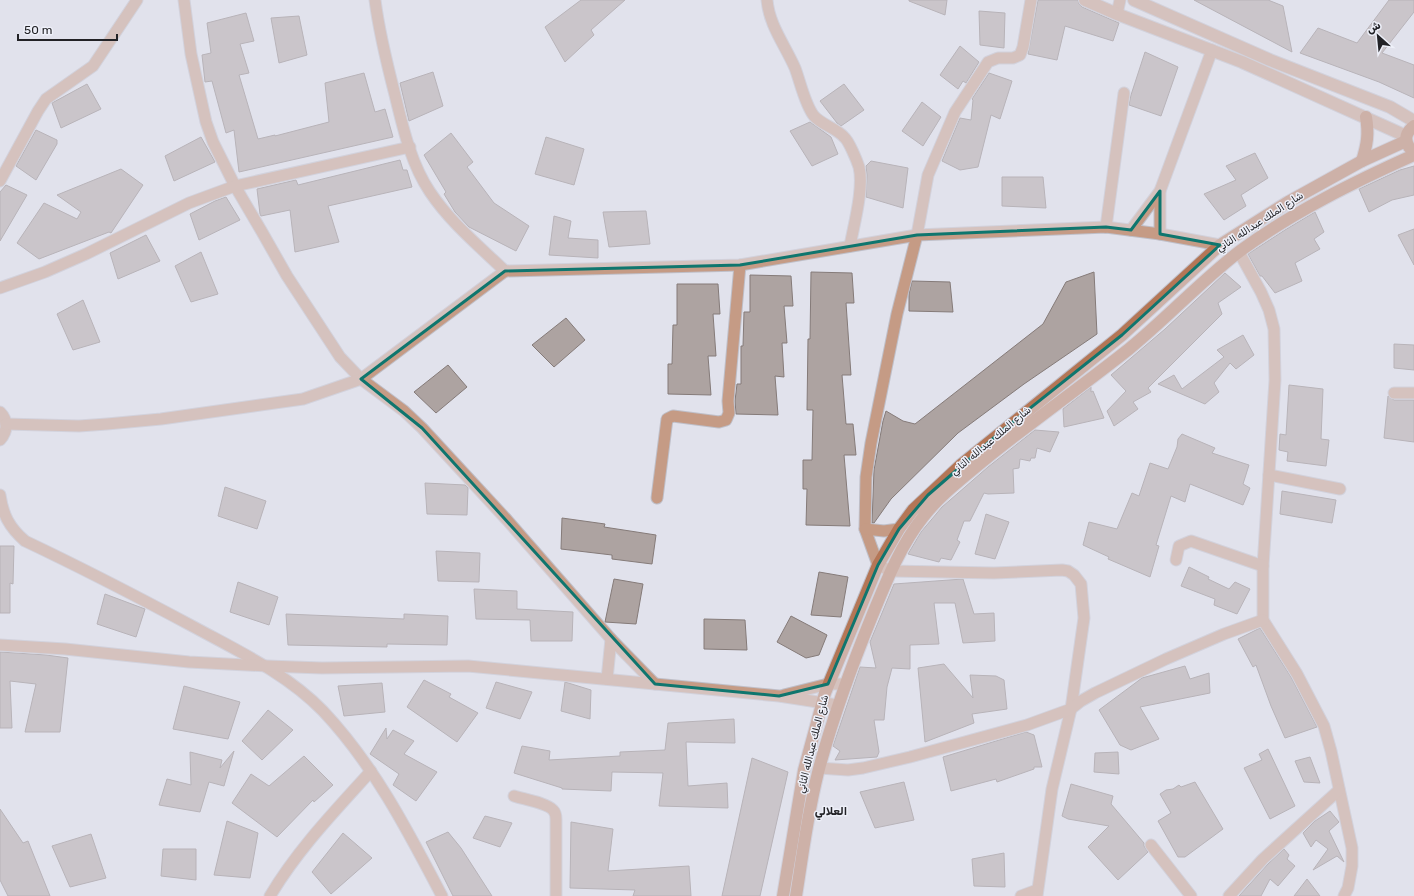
<svg xmlns="http://www.w3.org/2000/svg" width="1414" height="896" font-family="Rubik,Vazirmatn,sans-serif">
<style>
.building{fill:#ada3a1;stroke:#857b79}
.lines{fill:none;stroke-linecap:round;stroke-linejoin:round}
.minor-casing{stroke:#bfbfc8;stroke-width:13}
.tertiary-casing{stroke:#bfbfc8;stroke-width:14}
.secondary-casing{stroke:#bfbfc8;stroke-width:14}
.minor{stroke:#c59b85;stroke-width:11}
.tertiary{stroke:#c59b85;stroke-width:12}
.secondary{stroke:#b47656;stroke-width:12}
.marked{fill:none;stroke:#0f766e;stroke-width:3;stroke-linejoin:round}
.labels{text-anchor:middle;dominant-baseline:central;stroke-width:3;stroke-linejoin:round;paint-order:stroke}
.street-label{font-size:10px;fill:#222226;stroke:#eef0f9}
.neighbourhood-label{font-size:11px;font-weight:bold;fill:#222226;stroke:#eef0f9}
</style>
<rect width="100%" height="100%" fill="#e1e2ec"/>
<!-- building -->
<g class="building">
<polygon points="581,0 625,0 591,30 594,35 565,62 545,27"/>
<polygon points="909,0 947,0 945,15 909,1"/>
<polygon points="1038,0 1078,0 1079,4 1082,7 1119,23 1113,41 1065,26 1057,60 1028,54"/>
<polygon points="1194,0 1268,0 1283,6 1292,52"/>
<polygon points="1389,0 1414,0 1414,12 1382,53 1414,65 1414,98 1379,82 1300,53 1318,28 1357,43"/>
<polygon points="979,11 1005,13 1004,48 980,45"/>
<polygon points="246,13 254,41 240,44 249,73 239,75 258,139 275,135 275,136 329,122 325,83 364,73 375,112 385,109 393,137 239,172 234,130 226,133 212,81 205,82 202,55 211,53 207,23"/>
<polygon points="299,16 307,55 279,63 271,18"/>
<polygon points="960,46 979,62 966,83 963,81 958,89 940,75"/>
<polygon points="1145,52 1178,67 1161,116 1129,105 1131,95"/>
<polygon points="433,72 443,106 409,121 400,83"/>
<polygon points="989,73 1012,81 1000,119 991,115 978,167 960,170 942,161 960,118 971,120 973,100 972,99"/>
<polygon points="87,84 101,109 61,128 52,103"/>
<polygon points="844,84 864,110 841,126 837,123 820,101"/>
<polygon points="922,102 941,117 923,146 902,131"/>
<polygon points="810,122 831,137 838,154 812,166 790,131"/>
<polygon points="36,130 57,140 57,144 36,180 16,166"/>
<polygon points="451,133 473,162 467,167 494,203 529,226 516,251 469,227 455,212 444,194 446,192 424,155"/>
<polygon points="201,137 215,162 174,181 165,156"/>
<polygon points="546,137 584,149 574,185 535,174"/>
<polygon points="1255,153 1268,178 1241,195 1246,206 1224,220 1204,194 1236,180 1226,166"/>
<polygon points="400,160 403,170 407,170 412,187 328,206 339,242 295,252 290,210 261,216 260,214 257,189 296,180 298,185"/>
<polygon points="871,161 908,168 903,208 866,197 867,175 866,166"/>
<polygon points="1414,166 1414,195 1392,200 1369,212 1359,189 1400,170"/>
<polygon points="121,169 143,185 111,233 109,232 39,259 17,243 44,203 77,219 81,212 57,195"/>
<polygon points="1002,177 1043,177 1046,208 1002,206"/>
<polygon points="6,185 27,195 0,241 0,192"/>
<polygon points="226,197 240,220 199,240 190,214 215,201"/>
<polygon points="646,211 650,244 609,247 603,212"/>
<polygon points="1315,212 1324,232 1314,239 1320,249 1295,263 1302,281 1275,293 1262,276 1260,276 1248,254 1285,230"/>
<polygon points="554,216 571,221 568,238 598,240 598,258 549,255"/>
<polygon points="1414,229 1414,265 1398,235"/>
<polygon points="146,235 160,261 118,279 110,253"/>
<polygon points="201,252 218,294 191,302 175,266"/>
<polygon points="811,272 852,273 854,303 846,303 851,375 842,375 846,424 853,424 856,455 844,455 850,526 806,525 807,489 803,489 803,460 812,460 813,410 807,410 808,339 810,339"/>
<polygon points="1094,272 1097,334 1024,384 958,433 891,499 874,523 872,523 874,470 883,421 886,411 903,421 915,424 1043,324 1066,282"/>
<polygon points="1225,273 1241,287 1218,303 1222,314 1148,388 1151,392 1133,402 1138,409 1114,426 1107,411 1126,391 1111,375 1165,329"/>
<polygon points="750,275 791,276 793,306 784,306 787,343 782,343 784,377 775,376 778,415 736,414 735,401 737,384 741,384 741,346 743,346 744,312 750,312"/>
<polygon points="912,281 950,282 953,312 909,311 909,294"/>
<polygon points="677,284 718,284 720,314 713,314 716,356 708,356 711,395 668,394 668,364 672,364 673,325 677,325"/>
<polygon points="83,300 100,342 73,350 57,314"/>
<polygon points="566,318 585,340 554,367 532,345"/>
<polygon points="1243,335 1254,355 1236,369 1230,363 1214,383 1219,392 1205,404 1158,384 1174,375 1182,389 1224,357 1217,350"/>
<polygon points="1394,344 1414,345 1414,370 1394,368"/>
<polygon points="448,365 467,387 436,413 414,392"/>
<polygon points="1289,385 1323,389 1321,439 1329,440 1326,466 1287,461 1288,452 1279,450 1280,434 1286,435"/>
<polygon points="1091,387 1091,392 1093,391 1104,418 1064,427 1063,409"/>
<polygon points="1388,396 1394,400 1414,400 1414,442 1384,438"/>
<polygon points="1035,430 1059,432 1050,452 1037,448 1035,458 1031,458 1030,461 1020,459 1019,468 1013,469 1014,493 988,494 984,493 970,521 964,521 957,540 960,542 951,560 941,558 939,562 908,554 921,532 942,507 988,467"/>
<polygon points="1182,434 1215,448 1212,453 1249,465 1243,484 1250,488 1243,505 1190,484 1185,502 1171,496 1156,545 1159,546 1150,577 1108,559 1109,557 1083,545 1089,522 1117,529 1132,493 1139,496 1150,463 1168,469 1177,447 1178,439"/>
<polygon points="425,483 465,485 468,488 467,515 427,514"/>
<polygon points="225,487 266,501 257,529 218,516"/>
<polygon points="1282,491 1336,500 1332,523 1280,514"/>
<polygon points="986,514 1009,522 995,559 975,554"/>
<polygon points="562,518 605,524 604,527 656,535 652,564 612,559 612,555 561,549"/>
<polygon points="0,546 14,546 13,584 10,583 10,613 0,613"/>
<polygon points="436,551 480,553 479,582 438,581"/>
<polygon points="1189,567 1209,577 1208,579 1229,589 1235,582 1250,589 1237,614 1214,605 1215,599 1181,586"/>
<polygon points="819,572 848,577 841,617 811,615"/>
<polygon points="614,579 643,584 636,624 605,622"/>
<polygon points="963,579 974,614 994,613 995,641 963,643 955,603 934,603 939,644 910,645 910,669 892,668 887,687 884,720 874,720 879,752 877,757 835,760 840,751 833,746 860,667 876,668 870,642 894,584"/>
<polygon points="238,582 278,597 269,625 230,612"/>
<polygon points="474,589 517,591 517,609 573,612 572,641 531,641 530,620 476,619"/>
<polygon points="105,594 145,609 136,637 97,624"/>
<polygon points="286,614 404,619 404,614 448,616 447,645 387,644 387,647 288,645"/>
<polygon points="791,616 827,635 819,655 806,658 777,642"/>
<polygon points="704,619 745,620 747,650 704,649"/>
<polygon points="1260,628 1291,677 1317,727 1285,738 1271,706 1256,665 1253,667 1238,639"/>
<polygon points="0,652 46,655 68,658 60,732 25,732 36,684 10,681 12,728 0,728"/>
<polygon points="944,664 973,698 970,675 996,676 1004,680 1007,709 972,714 974,723 925,742 918,668"/>
<polygon points="1185,666 1190,679 1209,673 1210,693 1140,707 1159,739 1131,750 1120,745 1099,710 1142,678"/>
<polygon points="424,680 451,694 449,697 478,713 457,742 407,707"/>
<polygon points="496,682 532,692 520,719 486,708"/>
<polygon points="565,682 591,690 590,719 561,711"/>
<polygon points="382,683 385,712 344,716 338,686"/>
<polygon points="184,686 240,702 228,739 173,729"/>
<polygon points="268,710 293,730 262,760 242,741"/>
<polygon points="734,719 735,743 686,742 688,786 727,783 728,808 659,806 663,773 612,772 611,791 562,789 562,788 514,773 522,746 550,751 549,760 620,756 620,752 665,750 668,723"/>
<polygon points="386,728 387,739 393,730 414,741 404,754 437,772 416,801 393,785 399,774 370,754"/>
<polygon points="1026,732 1034,735 1042,767 1034,767 1034,769 997,782 996,779 951,791 943,757"/>
<polygon points="1268,749 1295,806 1270,819 1244,768 1262,760 1259,754"/>
<polygon points="234,751 224,786 209,782 200,812 159,805 167,779 191,785 190,752 222,760 220,768"/>
<polygon points="1118,752 1119,774 1094,772 1095,753"/>
<polygon points="304,756 333,785 314,802 313,800 277,837 232,803 251,774 269,786"/>
<polygon points="1310,757 1320,783 1304,782 1295,761"/>
<polygon points="752,758 788,772 760,896 722,896"/>
<polygon points="904,782 914,820 875,828 860,792"/>
<polygon points="1195,782 1223,829 1185,857 1178,857 1158,821 1171,813 1160,794 1166,790 1173,789 1179,785 1181,787"/>
<polygon points="1071,784 1113,796 1111,804 1144,843 1144,846 1148,852 1118,880 1088,847 1109,826 1068,819 1062,816"/>
<polygon points="0,809 23,843 28,841 50,896 8,896 0,880"/>
<polygon points="1330,811 1339,822 1329,831 1344,862 1337,856 1313,870 1328,849 1316,840 1311,847 1303,833 1315,821"/>
<polygon points="485,816 512,823 500,847 473,838"/>
<polygon points="227,821 258,833 250,878 214,875"/>
<polygon points="571,822 613,829 608,871 689,866 691,896 633,896 635,890 570,888"/>
<polygon points="448,832 461,848 492,896 453,896 426,842"/>
<polygon points="343,833 372,858 331,894 312,872"/>
<polygon points="91,834 106,878 70,887 52,846"/>
<polygon points="163,849 196,849 196,880 161,876"/>
<polygon points="1284,849 1289,855 1287,859 1295,866 1278,886 1270,879 1261,896 1239,896 1268,864"/>
<polygon points="1004,853 1005,887 974,886 972,859"/>
<polygon points="1307,879 1320,896 1294,896"/>
</g>
<g class="lines">
<!-- minor casing -->
<g class="minor-casing">
<g id="minor">
<polyline points="184,0 191,54 206,122 213,142 235,186 262,232 287,276 340,357 361,379 404,411 422,428 507,520 611,639 655,684"/>
<path d="M375 0C379 32 387 64 395 95 403 128 411 164 430 192 450 222 479 246 505 271L740 265 917 235 1106 227 1160 234 1220 245"/>
<path d="M767 0C769 25 785 45 795 68 800 81 805 105 814 116 822 125 836 128 844 137 849 141 857 161 859 167 864 188 854 224 850 246"/>
<polyline points="1031,0 1023,47 1020,55 1013,58 998,58 988,62 955,112 928,175 917,235 897,314 871,443 866,477 865,529 878,565 891,571 994,573 1062,570 1068,571 1074,575 1081,584 1084,618 1071,709 1052,789 1037,896"/>
<polyline points="1117,14 1120,0"/>
<polyline points="0,181 38,111 46,99 93,66 137,0"/>
<polyline points="1160,191 1160,234"/>
<polyline points="1106,227 1124,93"/>
<polyline points="1131,230 1160,191 1212,50"/>
<polyline points="1239,252 1261,292 1269,310 1274,329 1275,380 1263,566 1263,620 1297,674 1324,726 1331,751 1352,848 1352,866 1348,888 1344,896"/>
<polyline points="0,288 45,272 86,254 189,203 235,186 410,147"/>
<polyline points="1394,393 1414,393"/>
<path d="M0 412C8 420 8 431 0 440"/>
<polyline points="6,424 79,426 107,424 161,419 303,399 361,379 505,271"/>
<polyline points="1269,475 1340,489"/>
<path d="M0 495C3 515 9 527 25 541 82 568 138 597 194 627 240 652 287 674 323 711 374 765 408 831 442 896"/>
<polyline points="657,498 667,419 673,416 719,422 726,420 729,413 728,401 740,265"/>
<polyline points="865,529 884,531 899,529"/>
<polyline points="1176,560 1179,546 1191,541 1263,566"/>
<polyline points="0,645 65,649 189,662 267,666 322,668 468,666 779,696 837,705"/>
<polyline points="607,679 611,639"/>
<polyline points="784,695 828,684 846,684"/>
<polyline points="819,768 848,770 863,768 910,757 1027,725 1071,709 1081,701 1095,693 1166,659 1224,634 1263,620"/>
<path d="M514 796C523 799 547 803 553 810 555 812 556 816 556 819V896"/>
<polyline points="1151,845 1191,896"/>
<path d="M270 896C298 849 335 811 371 771"/>
<polyline points="1021,896 1037,890"/>
<polyline points="1229,896 1263,859 1339,790"/>
</g>
</g>
<!-- tertiary casing -->
<g class="tertiary-casing">
<g id="tertiary">
<polyline points="1085,0 1117,14 1242,62 1406,136"/>
<polyline points="1134,0 1270,60 1390,107 1414,121"/>
</g>
</g>
<!-- secondary casing -->
<g class="secondary-casing">
<g id="secondary">
<path d="M1409 147C1404 139 1406 132 1414 126"/>
<path d="M1362 161C1367 145 1369 134 1366 117"/>
<polyline points="783,896 804,770 825,693 878,565 899,529 913,510 961,465 1122,335 1220,245 1288,202 1362,161 1406,141"/>
<path d="M796 896C803 853 808 808 820 765 834 714 852 665 872 616 886 582 900 546 923 517 940 495 963 478 983 461 1031 422 1081 387 1129 349 1167 318 1201 281 1240 251 1293 212 1354 182 1414 155"/>
</g>
</g>
<!-- minor -->
<use href="#minor" class="minor"/>
<!-- tertiary -->
<use href="#tertiary" class="tertiary"/>
<!-- secondary -->
<use href="#secondary" class="secondary"/>
</g>
<!-- marked area -->
<path d="M0 0H1414V896H0ZM1160 191V234L1220 245 1122 335 1004 429 928 495 899 529 878 565 828 684 779 696 655 684 422 428 361 379 505 271 740 265 917 235 1106 227 1131 230Z" fill="#e1e2ec" fill-opacity=".55" fill-rule="evenodd"/>
<path class="marked" d="M1160 191V234L1220 245 1122 335 1004 429 928 495 899 529 878 565 828 684 779 696 655 684 422 428 361 379 505 271 740 265 917 235 1106 227 1131 230Z"/>
<g class="labels">
<!-- street labels -->
<g class="street-label">
<text transform="translate(1260 222) rotate(-33)">شارع الملك عبدالله الثاني</text>
<text transform="translate(991 441) rotate(-40)">شارع الملك عبدالله الثاني</text>
<text transform="translate(813 744) rotate(-76)">شارع الملك عبدالله الثاني</text>
</g>
<!-- neighbourhood labels -->
<g class="neighbourhood-label">
<text x="831" y="811">العلالي</text>
</g>
</g>
<!-- north arrow -->
<g transform="translate(1378 36) rotate(333)" stroke="#eef0f9" stroke-width="3" paint-order="stroke">
<path d="M0-3L7 15L0 10L-7 15Z" fill="#222226"/>
<text y="-6" font-size="11" font-weight="bold" text-anchor="middle" fill="#222226">ش</text>
</g>
<!-- scale -->
<path d="M18 34v6h99v-6" fill="none" stroke="#222226" stroke-width="2"/>
<text x="24" y="34" font-size="12" fill="#222226" stroke="#eef0f9" stroke-width="3" paint-order="stroke">50 m</text>
</svg>
